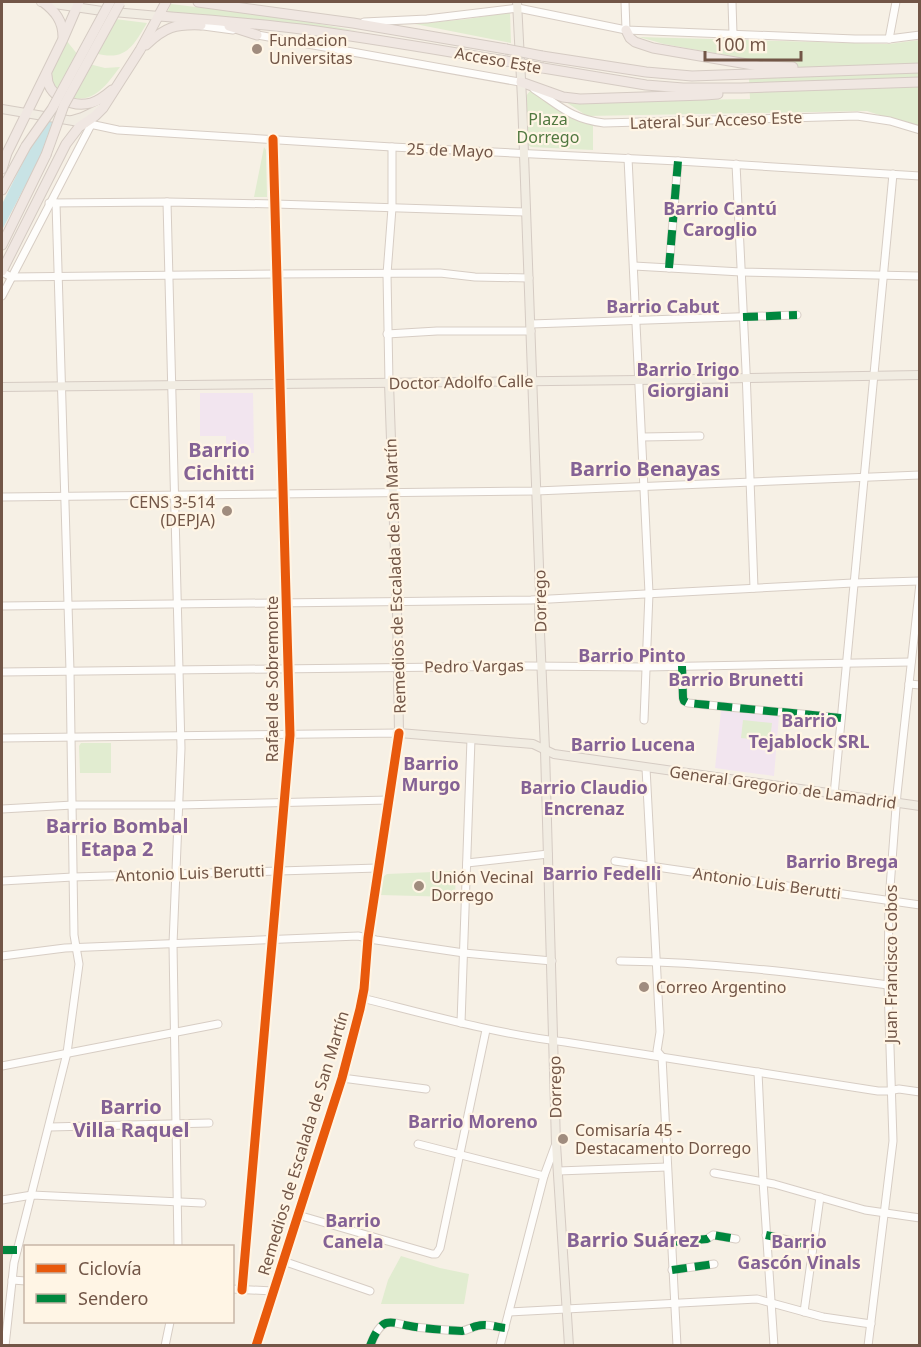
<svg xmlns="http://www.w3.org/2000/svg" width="921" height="1347" font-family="'Noto Sans',sans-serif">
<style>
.education{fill:#f2e5ef}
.green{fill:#e1ecd0}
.water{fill:#c8e3e5}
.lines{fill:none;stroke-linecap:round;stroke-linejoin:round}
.minor-casing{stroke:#d7cdc4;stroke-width:9}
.major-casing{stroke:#d5cbc3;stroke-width:10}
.highway-casing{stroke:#d5cbc3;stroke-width:11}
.minor{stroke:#fefdfb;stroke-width:7}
.major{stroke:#f1ece2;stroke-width:8}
.highway{stroke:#f0e7e2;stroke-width:9}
.highway-bridge-casing{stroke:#d5cbc3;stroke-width:11;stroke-linecap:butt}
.highway-bridge{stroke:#f0e7e2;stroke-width:9}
.quiet{stroke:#00873e;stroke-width:8;stroke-dasharray:15 8;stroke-linecap:butt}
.cycleway-casing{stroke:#fff5e5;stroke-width:13}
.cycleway{stroke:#e8590c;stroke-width:9}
.poi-dot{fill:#a08c7e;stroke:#fff5e5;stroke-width:2}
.labels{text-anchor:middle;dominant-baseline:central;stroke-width:4.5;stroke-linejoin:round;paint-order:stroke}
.poi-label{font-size:16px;fill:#725647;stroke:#fff5e5;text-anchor:start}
.street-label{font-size:16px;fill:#725647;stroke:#fff5e5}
.park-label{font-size:16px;fill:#50783f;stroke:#fff5e5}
.neighbourhood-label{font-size:18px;font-weight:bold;fill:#846295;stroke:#fff5e5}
.quarter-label{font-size:20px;font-weight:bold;fill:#846295;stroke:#fff5e5}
</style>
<rect width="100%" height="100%" fill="#f6f0e5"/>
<!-- education -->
<g class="education">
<polygon points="200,393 253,393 254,453 226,453 226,436 200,436"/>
<polygon points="721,711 779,716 774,776 715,768"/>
</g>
<!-- green -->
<g class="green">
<polygon points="171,4 287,18 358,31 243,19 167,13"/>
<polygon points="510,12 511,43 415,24 468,19"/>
<path d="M115 19 147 23C133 46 126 62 95 53Z"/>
<polygon points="639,37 889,44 919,40 919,128 867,111 587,116 566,102 750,99 748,59 664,44"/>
<path d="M66 40 78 55 59 91C43 76 59 56 66 40Z"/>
<path d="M89 64 105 68 120 67C107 84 95 103 71 98Z"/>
<path d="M530 91 533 92C552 106 569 121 593 125V150L531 147 528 145 526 96Z"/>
<polygon points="264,147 266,150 267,197 254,197"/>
<polygon points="743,720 772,723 770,741 741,738"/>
<polygon points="81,743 111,743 111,773 80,773 79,746"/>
<polygon points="456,871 455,897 380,895 383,877 387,874"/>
<polygon points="401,1256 440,1268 469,1274 464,1304 381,1304 388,1280"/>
</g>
<!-- water -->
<polygon class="water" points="108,2 124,2 89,64 2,230 2,204 54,100"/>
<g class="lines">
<!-- minor casing -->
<g class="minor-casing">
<g id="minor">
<polyline points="625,2 626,30"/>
<polyline points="732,2 733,34"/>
<polyline points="364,22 427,19 518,8 626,30 855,39 889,39 920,35"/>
<polyline points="196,25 233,30"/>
<polyline points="252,34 525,83"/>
<polyline points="889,39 896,2"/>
<path d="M534 89C560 106 571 119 604 123L857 116 890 121 920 130"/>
<polyline points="85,123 118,130 392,147 678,161 920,176"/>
<polyline points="628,158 649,593 644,720"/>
<polyline points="736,164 746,370 754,588"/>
<polyline points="167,202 181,748 173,944 178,1246"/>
<polyline points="49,203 167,202 275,204 526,212"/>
<polyline points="634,266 741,272 920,276"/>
<polyline points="669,268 678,161"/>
<polyline points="2,272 11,277 276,274 440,273 475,277 529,278"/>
<polyline points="2,296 92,123"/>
<polyline points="531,324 797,315"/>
<polyline points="387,334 437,331 531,331"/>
<polyline points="389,383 387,274 392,208 392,147"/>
<polyline points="642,437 700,436"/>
<polyline points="2,497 536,491 920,475"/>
<polyline points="2,606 531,600 853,583 920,581"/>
<polyline points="682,666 683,698 684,701 688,703 779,712"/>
<polyline points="2,672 528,666 646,667 911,662"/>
<polyline points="909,684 920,685"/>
<polyline points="782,712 841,718"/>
<polyline points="2,738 399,733 368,938 364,989 360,1009 342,1078 256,1346"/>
<polyline points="646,768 660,1032 657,1051 662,1057 677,1346"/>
<polyline points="834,795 893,174"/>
<polyline points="2,809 73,805 179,805 389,800"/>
<polyline points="615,861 920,905"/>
<polyline points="467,863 548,854"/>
<polyline points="2,881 73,877 378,868"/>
<polyline points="2,956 65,948 358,936 376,940 464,953 552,961"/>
<path d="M620 961C710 962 799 973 888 985"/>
<path d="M362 998C430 1015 496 1034 565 1042L878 1091H888L899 1089 920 1092"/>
<polyline points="461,1023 471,739"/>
<polyline points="2,1066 218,1024"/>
<polyline points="758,1072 763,1181 774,1346"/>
<polyline points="342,1078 426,1089"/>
<polyline points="50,1127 209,1123"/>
<polyline points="418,1144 544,1176"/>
<polyline points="558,1171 667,1167"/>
<polyline points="714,1173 774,1184 865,1210 920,1218"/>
<polyline points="2,1200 32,1195 202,1203"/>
<polyline points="298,1215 432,1254 436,1254 440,1248 486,1030"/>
<polyline points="766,1235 813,1246"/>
<polyline points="671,1242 707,1239 713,1235 736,1239"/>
<polyline points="2,1250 17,1250"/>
<polyline points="283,1261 370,1291"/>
<polyline points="672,1270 714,1264"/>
<polyline points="12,1280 26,1281"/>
<polyline points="232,1289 273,1291"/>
<polyline points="242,1290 290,735 273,139"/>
<polyline points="509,1312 757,1299 823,1317 871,1324"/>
<polyline points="804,1312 820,1197"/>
<polyline points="5,1346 14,1263 67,1053 79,964 74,935 70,671 56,203"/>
<polyline points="165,1346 170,1322"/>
<path d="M370 1346C373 1338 378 1326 386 1323 394 1321 402 1325 410 1326 427 1329 445 1330 462 1331 468 1330 472 1327 477 1326 486 1323 496 1327 505 1328"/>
<polyline points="500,1346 544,1176 555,1146"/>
<polyline points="868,1346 893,1141 888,985 889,901 897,794 920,583"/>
</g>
</g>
<!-- major casing -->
<g class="major-casing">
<g id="major">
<polyline points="41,2 102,11 159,16"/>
<polyline points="517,2 522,99 540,594 539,609 545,750 556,1144 569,1346"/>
<polyline points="2,109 85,123"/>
<polyline points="72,120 82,117 99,109"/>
<polyline points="389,383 397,610 399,733 533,744 554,754 920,806"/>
<polyline points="2,387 639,380 920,375"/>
</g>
</g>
<!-- highway casing -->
<g class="highway-casing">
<g id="highway">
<path d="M43 2C55 11 63 21 63 37"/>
<polyline points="198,2 353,23 506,49"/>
<path d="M159 16C206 20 254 23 301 29 370 38 438 50 506 61"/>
<polyline points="229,26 257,35"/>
<polyline points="626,30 630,38 635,42 653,48 759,66 793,67"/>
<path d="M146 45C165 27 175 24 201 25"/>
<polyline points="542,56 646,72 692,76 920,68"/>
<polyline points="543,68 646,85 683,88 741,88 920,82"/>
<path d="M47 75C47 96 72 108 91 103 99 101 105 96 112 90"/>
<polyline points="521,82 563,97 580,99 705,95 718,94"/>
<polyline points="2,169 7,153 63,39 79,2"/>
<polyline points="2,190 26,146"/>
<polyline points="2,245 46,155"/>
<polyline points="2,271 66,144 79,127 95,116 103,108 140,50 166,2"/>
</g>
</g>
<!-- minor -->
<use href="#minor" class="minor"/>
<!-- major -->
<use href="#major" class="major"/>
<!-- highway -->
<use href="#highway" class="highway"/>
<!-- highway-bridge casing -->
<g class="highway-bridge-casing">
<g id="highway-bridge">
<polyline points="506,49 542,56"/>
<polyline points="506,61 543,68"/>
<polyline points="26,146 52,109 110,2"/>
<polyline points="46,155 64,105 120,3"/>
</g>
</g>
<!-- highway-bridge -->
<use href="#highway-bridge" class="highway-bridge"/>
<!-- quiet -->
<g class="quiet">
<polyline points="669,268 678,161"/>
<polyline points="743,317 797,315"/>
<polyline points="682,666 683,698 684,701 688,703 779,712"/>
<polyline points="782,712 841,718"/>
<polyline points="766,1235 813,1246"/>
<polyline points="671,1242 707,1239 713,1235 736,1239"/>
<polyline points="2,1250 17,1250"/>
<polyline points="672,1270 714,1264"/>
<path d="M370 1346C373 1338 378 1326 386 1323 394 1321 402 1325 410 1326 427 1329 445 1330 462 1331 468 1330 472 1327 477 1326 486 1323 496 1327 505 1328"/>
</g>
<!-- cycleway casing -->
<g class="cycleway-casing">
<g id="cycleway">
<polyline points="242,1290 290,735 273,139"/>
<polyline points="256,1346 342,1078 360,1009 364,989 368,938 399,733"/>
</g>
</g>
<!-- cycleway -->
<use href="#cycleway" class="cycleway"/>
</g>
<!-- markers -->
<g class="poi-dot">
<circle cx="257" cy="49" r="6"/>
<circle cx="227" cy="511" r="6"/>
<circle cx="419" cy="886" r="6"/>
<circle cx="644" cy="987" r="6"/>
<circle cx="563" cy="1139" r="6"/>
</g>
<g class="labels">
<!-- poi labels -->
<g class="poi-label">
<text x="269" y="40">Fundacion<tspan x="269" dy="18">Universitas</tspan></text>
<text x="215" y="502" text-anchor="end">CENS 3-514<tspan x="215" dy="18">(DEPJA)</tspan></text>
<text x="431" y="877">Unión Vecinal<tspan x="431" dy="18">Dorrego</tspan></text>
<text x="656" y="987">Correo Argentino</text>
<text x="575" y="1130">Comisaría 45 -<tspan x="575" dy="18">Destacamento Dorrego</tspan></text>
</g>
<!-- street labels -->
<g class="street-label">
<text transform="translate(498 60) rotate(10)">Acceso Este</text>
<text transform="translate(716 120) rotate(-2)">Lateral Sur Acceso Este</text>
<text transform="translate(450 150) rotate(2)">25 de Mayo</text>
<text transform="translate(461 382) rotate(-1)">Doctor Adolfo Calle</text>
<text transform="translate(395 576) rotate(-92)">Remedios de Escalada de San Martín</text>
<text transform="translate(540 601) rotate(-91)">Dorrego</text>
<text transform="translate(474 666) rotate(-1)">Pedro Vargas</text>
<text transform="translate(272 679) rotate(-90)">Rafael de Sobremonte</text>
<text transform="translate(783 787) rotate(8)">General Gregorio de Lamadrid</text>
<text transform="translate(190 873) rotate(-2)">Antonio Luis Berutti</text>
<text transform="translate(767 883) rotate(8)">Antonio Luis Berutti</text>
<text transform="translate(891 964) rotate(-90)">Juan Francisco Cobos</text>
<text transform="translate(555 1087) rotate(-91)">Dorrego</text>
<text transform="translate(303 1143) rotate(-73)">Remedios de Escalada de San Martín</text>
</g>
<!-- park labels -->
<g class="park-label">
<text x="548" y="119">Plaza<tspan x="548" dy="18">Dorrego</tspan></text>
</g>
<!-- neighbourhood labels -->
<g class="neighbourhood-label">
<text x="720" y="208">Barrio Cantú<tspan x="720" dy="21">Caroglio</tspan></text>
<text x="663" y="306">Barrio Cabut</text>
<text x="688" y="369">Barrio Irigo<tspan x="688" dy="21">Giorgiani</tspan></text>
<text x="632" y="655">Barrio Pinto</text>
<text x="736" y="679">Barrio Brunetti</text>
<text x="809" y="720">Barrio<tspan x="809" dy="21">Tejablock SRL</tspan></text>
<text x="633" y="744">Barrio Lucena</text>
<text x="431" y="763">Barrio<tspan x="431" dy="21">Murgo</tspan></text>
<text x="584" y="787">Barrio Claudio<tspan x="584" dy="21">Encrenaz</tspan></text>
<text x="842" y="861">Barrio Brega</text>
<text x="602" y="873">Barrio Fedelli</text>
<text x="473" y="1121">Barrio Moreno</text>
<text x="353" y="1220">Barrio<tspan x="353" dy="21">Canela</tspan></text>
<text x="799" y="1241">Barrio<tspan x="799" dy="21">Gascón Vinals</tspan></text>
</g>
<!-- quarter labels -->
<g class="quarter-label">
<text x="219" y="449">Barrio<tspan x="219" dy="23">Cichitti</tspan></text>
<text x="645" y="468">Barrio Benayas</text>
<text x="117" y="825">Barrio Bombal<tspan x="117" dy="23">Etapa 2</tspan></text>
<text x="131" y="1106">Barrio<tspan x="131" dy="23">Villa Raquel</tspan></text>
<text x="633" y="1239">Barrio Suárez</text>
</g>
</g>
<!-- border -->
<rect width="921" height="1347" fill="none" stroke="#725647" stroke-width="6"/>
<!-- legend -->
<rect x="24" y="1245" width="210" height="78" fill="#fff5e5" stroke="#c7b5a6" stroke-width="1.5"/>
<rect x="36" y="1264" width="30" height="9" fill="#e8590c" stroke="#c7b5a6" stroke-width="1.5"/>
<text x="78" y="1275" font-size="18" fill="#725647">Ciclovía</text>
<rect x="36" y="1294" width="30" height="9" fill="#00873e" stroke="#c7b5a6" stroke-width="1.5"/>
<text x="78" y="1305" font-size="18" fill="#725647">Sendero</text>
<!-- scale -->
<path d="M705 51v9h96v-9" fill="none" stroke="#725647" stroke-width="3"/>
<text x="714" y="51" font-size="18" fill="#725647" stroke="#fff5e5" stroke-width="4.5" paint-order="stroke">100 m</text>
</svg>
